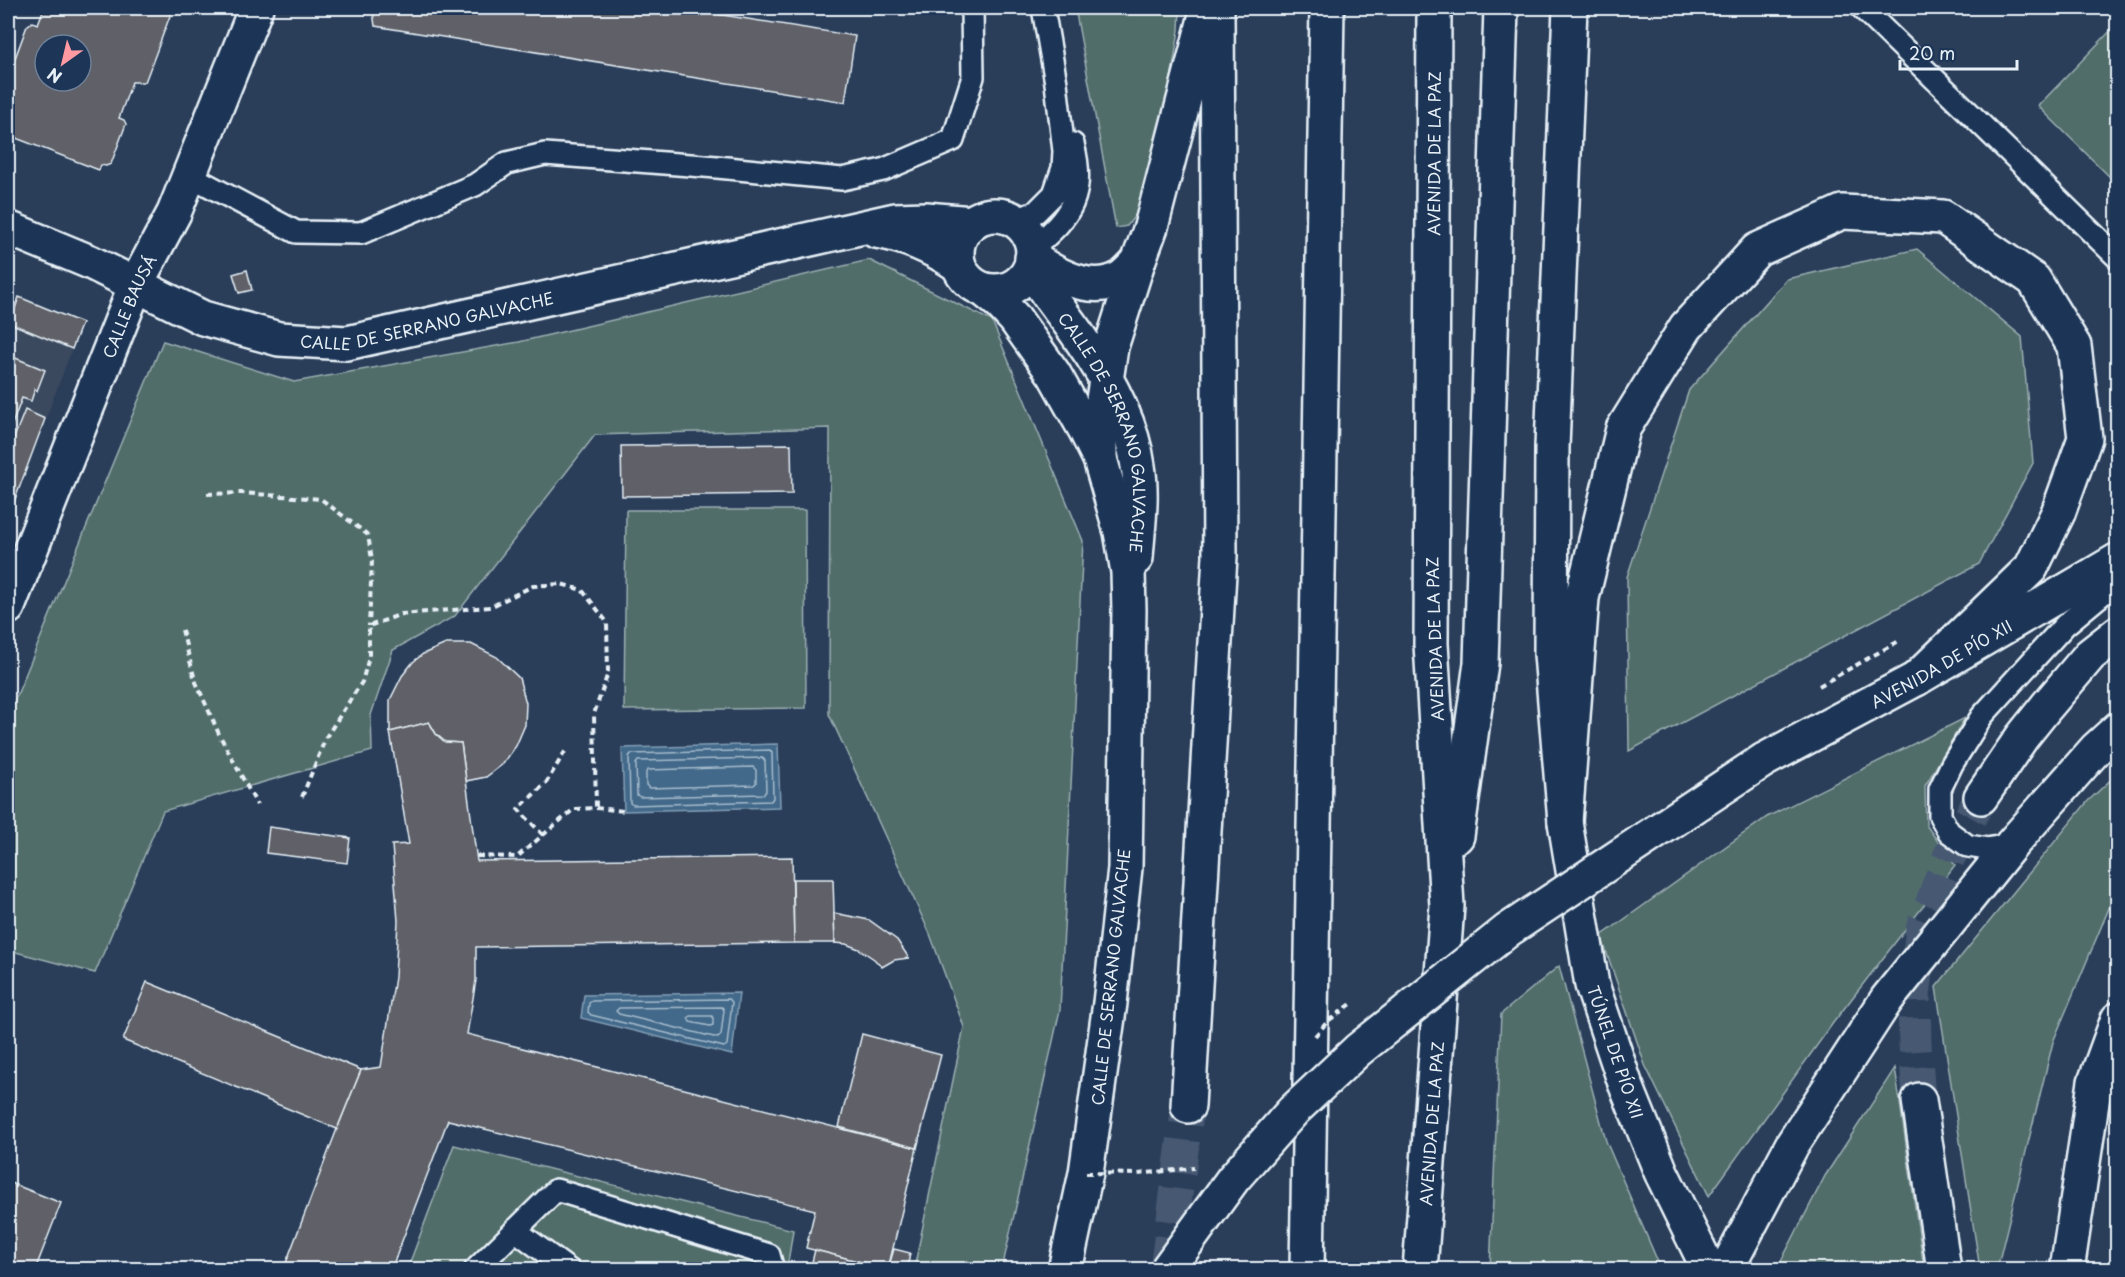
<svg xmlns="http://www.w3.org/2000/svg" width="2125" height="1277" font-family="'Playpen Sans',sans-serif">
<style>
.built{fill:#3a485e}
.green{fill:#516d6b;stroke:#9cafb2;stroke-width:1.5}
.water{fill:#42698a;stroke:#849fb6;stroke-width:1.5}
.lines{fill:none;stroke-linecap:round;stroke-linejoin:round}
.shore{stroke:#a6bbcc;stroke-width:1.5}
.building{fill:#5e6068;stroke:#e8f1f8;stroke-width:1.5;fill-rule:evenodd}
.secondary-tunnel{stroke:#465972;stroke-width:33;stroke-dasharray:33 16;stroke-linecap:butt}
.motorway-tunnel{stroke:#465972;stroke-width:33;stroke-dasharray:33 16;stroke-linecap:butt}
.service-casing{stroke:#e8f1f8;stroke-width:26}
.minor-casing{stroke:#e8f1f8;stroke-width:38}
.tertiary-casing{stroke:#e8f1f8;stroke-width:38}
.secondary-casing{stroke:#e8f1f8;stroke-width:38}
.primary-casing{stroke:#e8f1f8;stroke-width:38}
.motorway-casing{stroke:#e8f1f8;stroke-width:38}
.path{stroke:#e8f1f8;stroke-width:4;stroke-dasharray:6 4.5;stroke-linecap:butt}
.service{stroke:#1d3557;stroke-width:21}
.minor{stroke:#1d3557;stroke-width:33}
.tertiary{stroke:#1d3557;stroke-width:33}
.secondary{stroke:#1d3557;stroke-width:33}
.primary{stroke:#1d3557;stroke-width:33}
.motorway{stroke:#1d3557;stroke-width:33}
.secondary-bridge-casing{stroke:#e8f1f8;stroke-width:38;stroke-linecap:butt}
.path-bridge{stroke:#e8f1f8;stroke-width:4;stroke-dasharray:6 4.5;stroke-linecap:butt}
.secondary-bridge{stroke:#1d3557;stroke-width:33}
.labels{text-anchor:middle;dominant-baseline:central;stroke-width:6;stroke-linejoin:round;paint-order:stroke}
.street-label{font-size:16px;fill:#e8f1f8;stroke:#1d3557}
</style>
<rect width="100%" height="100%" fill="#2a3e5a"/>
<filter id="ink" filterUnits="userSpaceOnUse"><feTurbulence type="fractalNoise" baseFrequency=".0167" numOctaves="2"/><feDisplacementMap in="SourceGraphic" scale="12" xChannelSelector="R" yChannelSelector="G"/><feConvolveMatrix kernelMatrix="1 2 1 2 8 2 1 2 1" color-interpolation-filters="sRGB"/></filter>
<g filter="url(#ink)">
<!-- built -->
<polygon class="built" points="8,292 82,323 8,518"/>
<!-- green -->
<g class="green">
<polygon points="1075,8 1180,8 1179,30 1157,164 1143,205 1127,226 1116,228"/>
<polygon points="2117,24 2117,184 2038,106"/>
<polygon points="1917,249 2022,337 2033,463 1979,564 1629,751 1627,577 1689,390 1787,279"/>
<polygon points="869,260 992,321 1083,541 1060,1010 1002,1269 914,1269 964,1027 930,934 829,714 830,428 595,435 455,616 393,650 371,715 372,751 163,811 95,973 8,950 8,717 163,341 294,382 519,342"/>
<polygon points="626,510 805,510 806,708 624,710"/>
<polygon points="1965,718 1925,786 1926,825 1955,865 1833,1023 1709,1196 1645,1065 1601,936 1767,817"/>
<polygon points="2117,774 2117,889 2053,1042 1997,1269 1980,1269 1936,987 2088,801"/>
<polygon points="1559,966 1606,1141 1661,1269 1490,1269 1501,1014"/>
<polygon points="1895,1068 1924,1269 1777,1269 1825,1176"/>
<polygon points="454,1145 793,1230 787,1269 407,1270"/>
</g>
<!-- water -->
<g class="water">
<polygon points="778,744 780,807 624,811 622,748"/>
<polygon points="739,993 732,1055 581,1018 584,995"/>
</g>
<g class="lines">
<!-- shore -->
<g class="shore">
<polygon points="770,750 772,753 773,798 771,801 633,805 630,803 629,757 631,754"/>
<polygon points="763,758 765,761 766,791 764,794 640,797 637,795 636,764 638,761"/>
<polygon points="753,767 756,770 756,783 754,785 649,788 646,785 646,772 648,770"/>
<polygon points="729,999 732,1002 727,1045 724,1047 591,1015 588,1012 589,1003 592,1001"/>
<polygon points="722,1007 724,1010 721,1035 718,1038 619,1014 616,1011 619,1008"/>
<polygon points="691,1016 712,1016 713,1018 713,1025 710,1026 690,1022 688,1018"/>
</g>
</g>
<!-- building -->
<g class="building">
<path d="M44 8H173L145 82H132L119 118 124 120 126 124 111 164 106 166 101 165 99 170 8 135V105L9 100 8 99V77L27 26 32 22 38 24ZM45 45H81V81H45Z"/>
<polygon points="368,8 679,8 855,36 845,102 375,26 373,12"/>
<polygon points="247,270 252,290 239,293 233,274"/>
<polygon points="19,297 82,323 72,349 10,323"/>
<polygon points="8,355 45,370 37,391 35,389 31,401 22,398 8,435"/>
<polygon points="25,410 45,419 8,518 8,453"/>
<polygon points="791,444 792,494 622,496 621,446"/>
<polygon points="446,644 471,644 497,657 519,678 526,703 525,725 516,746 503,764 486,777 466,781 461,743 445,742 436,734 429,722 390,732 390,700 402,676 413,662 423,654"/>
<polygon points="429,722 436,734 445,742 461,743 477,861 792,857 794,943 476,947 476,980 467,1034 917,1148 888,1269 806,1248 815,1210 448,1120 391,1270 297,1270 286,1263 337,1129 361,1070 381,1067 395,977 398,921 392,845 409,844 390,732"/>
<polygon points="269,827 350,838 347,863 266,853"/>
<polygon points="793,879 833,879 835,943 794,943"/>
<polygon points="834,913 869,920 897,940 909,958 894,960 882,967 874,959 859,949 846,944 835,943"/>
<polygon points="147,982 361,1070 337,1129 123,1040"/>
<polygon points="862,1034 941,1055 917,1148 839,1127"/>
<polygon points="8,1182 61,1203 35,1270 8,1270"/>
<polygon points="894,1249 910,1253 907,1270 810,1270 815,1250 888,1269"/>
</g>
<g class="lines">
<!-- secondary-tunnel -->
<polyline class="secondary-tunnel" points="1919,1100 1915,1044 1914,996 1922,929 1949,857 1981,797"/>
<!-- motorway-tunnel -->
<polyline class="motorway-tunnel" points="1166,1270 1188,1106"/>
<!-- service casing -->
<g class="service-casing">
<g id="service">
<polyline points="1862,8 2118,258"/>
<polyline points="189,175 296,232 361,233 475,185 507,163 545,154 717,167 842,179 883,170 953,140 973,77 972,8"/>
<polyline points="1015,221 1036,212 1054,194 1063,168 1064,151 1056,83 1043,8"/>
<path d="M1032 248C1072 218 1086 193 1073 144"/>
<polyline points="2012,844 1988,849 1968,846 1949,832 1940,816 1940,789 1952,764 1982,716 2065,625 2118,581"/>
<polyline points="515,1230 569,1270"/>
<polyline points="475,1270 556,1190 769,1255 773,1270"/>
</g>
</g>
<!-- minor casing -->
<g class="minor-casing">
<g id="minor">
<path id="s1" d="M8 607 136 284 174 213 256 8"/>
</g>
</g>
<!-- tertiary casing -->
<g class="tertiary-casing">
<g id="tertiary">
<circle cx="995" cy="253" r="38"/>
<path id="s2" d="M8 228 90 262 203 318 279 339 347 343 895 220 926 219 972 223"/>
<path d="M876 231C907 236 932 247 958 265"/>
<path id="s3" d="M1031 267C1044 293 1064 314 1080 338 1106 375 1132 421 1138 466 1143 496 1138 528 1136 558"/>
<polyline points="984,290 1000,303 1015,319 1054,374 1086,431 1100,459 1121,532 1128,572 1129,610 1125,868 1110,1003 1086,1173 1065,1270"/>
</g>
</g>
<!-- secondary casing -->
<g class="secondary-casing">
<g id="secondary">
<path id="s4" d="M1764 760 1916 679 2118 560"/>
<polyline points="1981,797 2022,737 2046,707 2090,655 2118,633"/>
<polyline points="1919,1100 1944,1270"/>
<polyline points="2067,1270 2095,1082 2118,1019"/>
</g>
</g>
<!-- primary casing -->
<g class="primary-casing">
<polyline id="primary" points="1709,1270 1661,1172 1625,1083 1592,985 1565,822 1582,598 1623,429 1686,327 1757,250 1842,212 1943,217 2034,280 2074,346 2085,438 2058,513 2031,568 1916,679"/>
</g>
<!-- motorway casing -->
<g class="motorway-casing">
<g id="motorway">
<path d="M1032 258C1056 275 1092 295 1121 278 1127 274 1133 267 1138 262"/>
<polyline points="1100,459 1100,420 1111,347 1138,262 1151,227 1206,15"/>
<polyline points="1565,822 1551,654 1552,447 1570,8"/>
<polyline points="1457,836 1481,663 1501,8"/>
<polyline points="1188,1106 1220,556 1217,8"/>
<polyline points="1307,1270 1327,8"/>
<path id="s5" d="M1420 1270 1447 906 1431 644 1434 8"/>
<polyline points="1726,1270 1792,1145 1887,999 2012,844 2096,749 2118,729"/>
</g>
</g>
<!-- path -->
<g class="path">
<polyline points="207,494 242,493 321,499 368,535 372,560 369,626"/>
<polyline points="182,630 195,680 219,734 257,805"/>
<polyline points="1819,686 1899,641"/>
<polyline points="302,797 326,737 362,682 369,657 369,626 402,614 490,607 533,586 561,584 582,590 607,622 608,673 594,714 596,808"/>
<polyline points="543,835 518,809 546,783 566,750"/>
<polyline points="477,856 517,857 574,809 596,808 624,811"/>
</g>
<!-- service -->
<use href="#service" class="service"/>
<!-- minor -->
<use href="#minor" class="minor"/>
<!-- tertiary -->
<use href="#tertiary" class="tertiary"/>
<!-- secondary -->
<use href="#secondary" class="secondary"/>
<!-- primary -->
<use href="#primary" class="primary"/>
<!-- motorway -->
<use href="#motorway" class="motorway"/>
<!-- secondary-bridge casing -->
<g class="secondary-bridge-casing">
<polyline id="secondary-bridge" points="1167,1270 1233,1179 1293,1111 1358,1050 1508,930 1764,760"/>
</g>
<!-- path-bridge -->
<g class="path-bridge">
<polyline points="1315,1036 1328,1021 1354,1002"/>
<polyline points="1086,1173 1138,1174 1194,1168"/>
</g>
<!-- secondary-bridge -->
<use href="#secondary-bridge" class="secondary-bridge"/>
</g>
</g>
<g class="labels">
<!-- street labels -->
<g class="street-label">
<text stroke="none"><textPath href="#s5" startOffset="1118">AVENIDA DE LA PAZ</textPath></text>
<text stroke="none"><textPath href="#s1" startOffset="324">CALLE BAUSÁ</textPath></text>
<text stroke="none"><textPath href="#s2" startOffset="444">CALLE DE SERRANO GALVACHE</textPath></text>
<text stroke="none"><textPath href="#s3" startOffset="186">CALLE DE SERRANO GALVACHE</textPath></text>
<text transform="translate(1434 639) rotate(-92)">AVENIDA DE LA PAZ</text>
<text stroke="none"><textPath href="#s4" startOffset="202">AVENIDA DE PÍO XII</textPath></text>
<text transform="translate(1110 977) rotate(-84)">CALLE DE SERRANO GALVACHE</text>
<text transform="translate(1616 1052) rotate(71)">TÚNEL DE PÍO XII</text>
<text stroke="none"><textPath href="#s5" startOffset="147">AVENIDA DE LA PAZ</textPath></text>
</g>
</g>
<!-- margin -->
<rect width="2125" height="1277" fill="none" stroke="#1d3557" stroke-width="30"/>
<rect x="15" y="15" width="2095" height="1247" fill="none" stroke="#e8f1f8" stroke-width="2" filter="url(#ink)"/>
<!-- north arrow -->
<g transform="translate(63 63) rotate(214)"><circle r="28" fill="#1d3557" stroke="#6e8097" stroke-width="1.5"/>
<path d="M0-4.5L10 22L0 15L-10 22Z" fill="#ff9aa2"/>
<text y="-9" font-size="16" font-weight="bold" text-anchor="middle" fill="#e8f1f8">N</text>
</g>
<!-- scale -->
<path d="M1900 60v9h117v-9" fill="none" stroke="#e8f1f8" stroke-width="3"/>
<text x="1909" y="60" font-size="18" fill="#e8f1f8" stroke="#1d3557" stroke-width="4.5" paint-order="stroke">20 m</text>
</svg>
